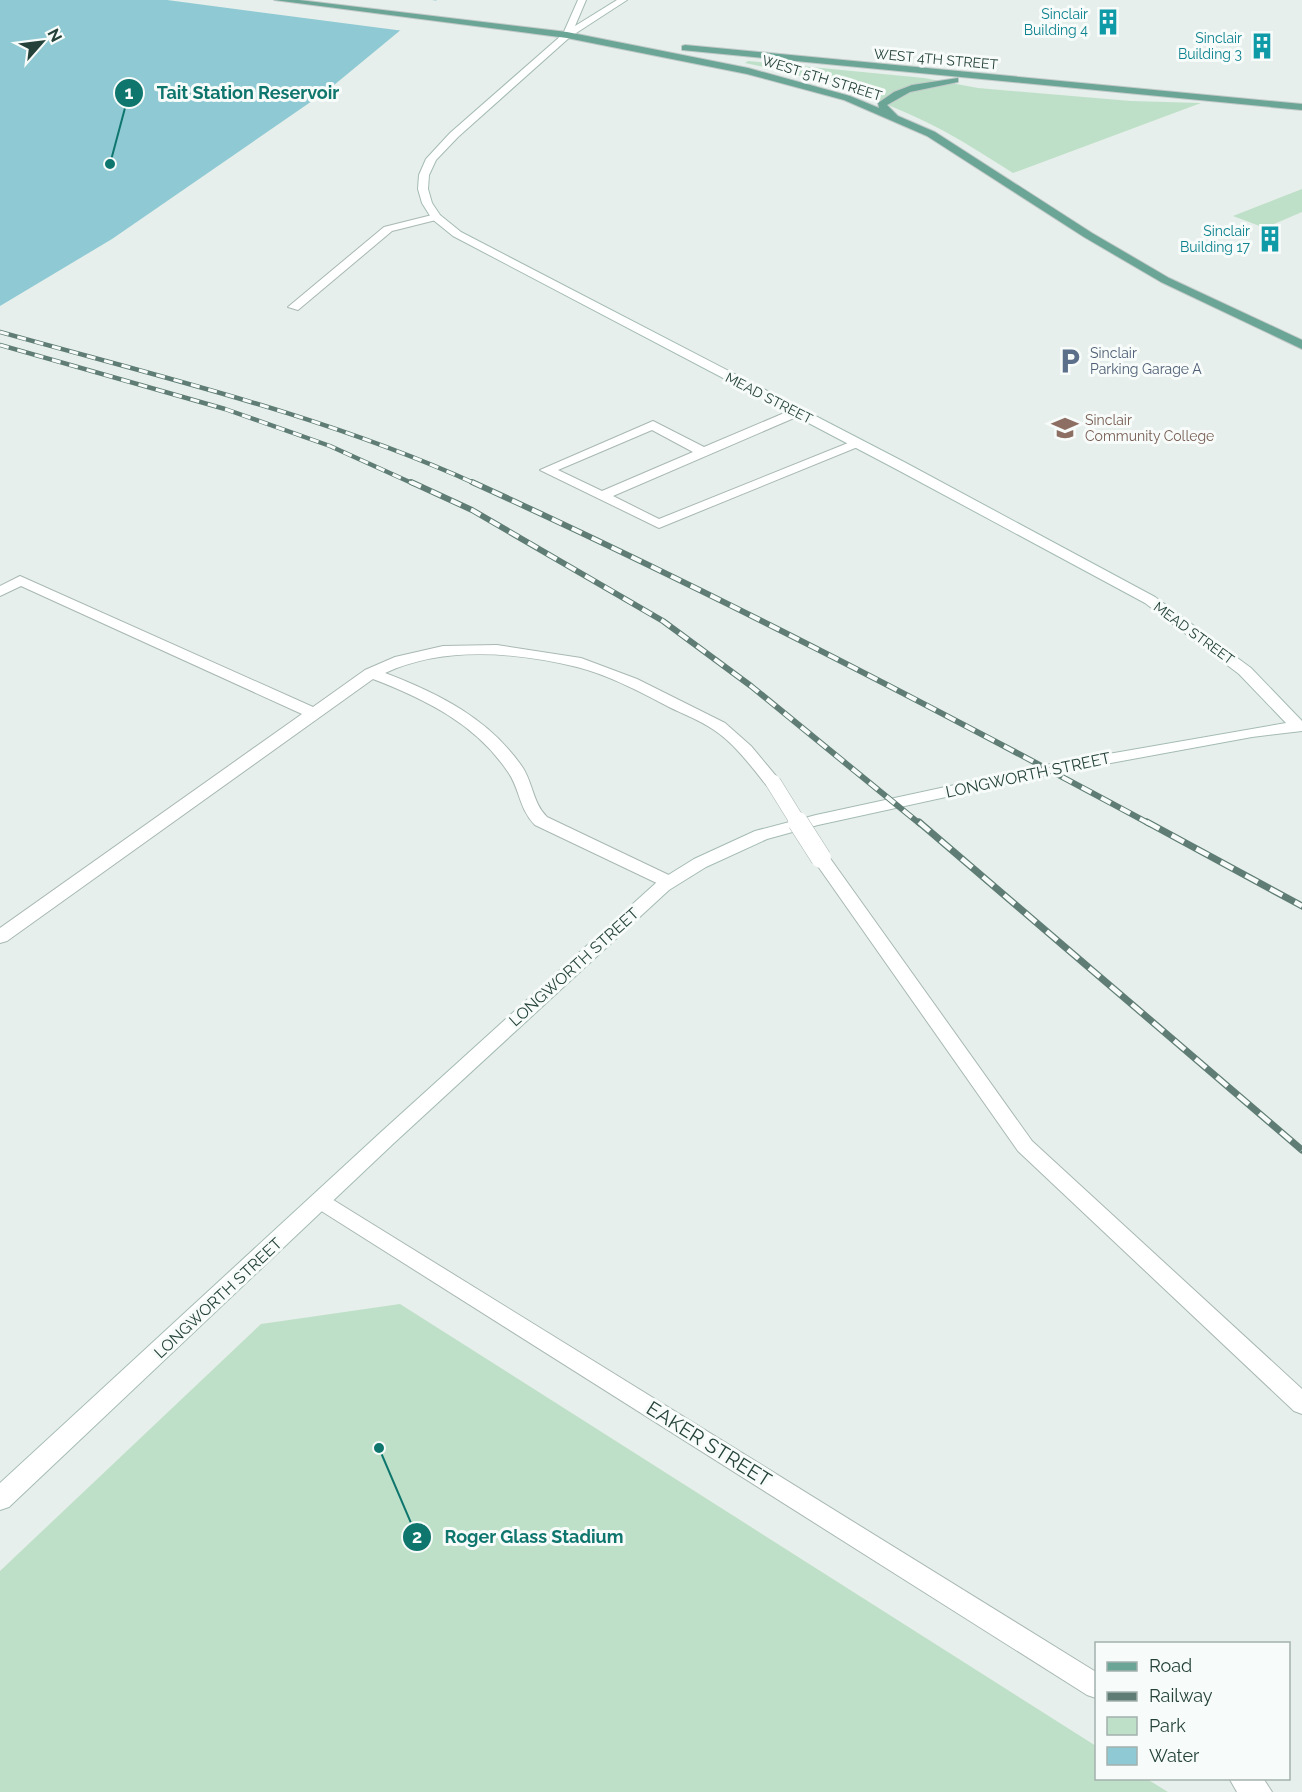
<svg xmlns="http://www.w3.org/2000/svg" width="1302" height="1792" font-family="Raleway,sans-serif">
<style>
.green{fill:#bfe0c8}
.water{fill:#8ec9d4}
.pier{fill:#e6efeb}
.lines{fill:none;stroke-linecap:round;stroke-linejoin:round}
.lane-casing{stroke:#a8b8b2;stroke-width:2}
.street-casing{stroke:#a8b8b2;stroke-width:2}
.secondary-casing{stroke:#a4bbb3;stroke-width:2}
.primary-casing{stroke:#c2cac8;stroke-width:2}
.lane{fill:#fff;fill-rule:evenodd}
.street{fill:#fff;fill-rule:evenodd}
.secondary{fill:#fff;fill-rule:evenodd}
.primary{fill:#6aa596;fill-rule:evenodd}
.rail-far2-casing{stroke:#5f7d75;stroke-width:4.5}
.rail-far1-casing{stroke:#5f7d75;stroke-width:6}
.rail-casing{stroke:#5f7d75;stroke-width:7}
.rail-far2{stroke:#f7fbf9;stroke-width:3;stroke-dasharray:9;stroke-linecap:butt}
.rail-far1{stroke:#f7fbf9;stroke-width:4;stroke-dasharray:11;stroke-linecap:butt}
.rail{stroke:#f7fbf9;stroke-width:4.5;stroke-dasharray:14;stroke-linecap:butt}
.lane-bridge-far1-casing{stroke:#a8b8b2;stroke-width:16;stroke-linecap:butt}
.lane-bridge-casing{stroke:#a8b8b2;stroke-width:21;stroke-linecap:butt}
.lane-bridge-far1{stroke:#fff;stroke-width:15}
.lane-bridge{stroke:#fff;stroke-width:20}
.labels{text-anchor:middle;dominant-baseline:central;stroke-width:6;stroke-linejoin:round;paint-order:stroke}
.far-culture-label{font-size:14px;fill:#0d838f;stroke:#f7fbf9;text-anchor:end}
.far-street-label{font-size:14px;fill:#24423a;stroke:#f7fbf9}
.far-service-label{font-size:14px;fill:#4e5e75;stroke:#f7fbf9;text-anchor:start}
.far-education-label{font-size:14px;fill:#785e54;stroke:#f7fbf9;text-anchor:start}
.street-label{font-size:16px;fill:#24423a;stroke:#f7fbf9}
.near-street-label{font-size:20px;fill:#24423a;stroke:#f7fbf9}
.leader{fill:none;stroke:#0f766e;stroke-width:2}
.callout-dot{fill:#0f766e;stroke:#f7fbf9;stroke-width:2}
.mark-label{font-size:18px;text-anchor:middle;font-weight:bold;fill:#fff}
.callout-label{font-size:18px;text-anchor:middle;font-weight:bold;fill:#0f766e;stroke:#f7fbf9;stroke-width:6;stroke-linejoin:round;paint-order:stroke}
</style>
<rect width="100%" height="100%" fill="#e6efeb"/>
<!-- green -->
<g class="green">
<path d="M748 61 924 78 978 88 1131 101 1201 103 1013 173C989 158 966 143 942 130 880 97 813 77 745 63Z"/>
<polygon points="1302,189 1302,212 1265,228 1233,216"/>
<polygon points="400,1304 1096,1746 1096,1778 1147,1779 1168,1792 0,1792 0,1571 261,1324"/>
</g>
<!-- water -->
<polygon class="water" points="0,0 437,0 328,90 112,239 0,306"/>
<!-- pier -->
<polygon class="pier" points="167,0 432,0 439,1 404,31"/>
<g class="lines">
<!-- lane casing -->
<g class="lane-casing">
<g id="lane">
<polygon points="436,214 440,215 440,219 392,231 298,310 288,307 384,227"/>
<path d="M796 408 801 409V415L613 496 659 519 853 441 858 440 865 444 659 528 540 470 653 421 704 447ZM652 430 693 452 602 491 558 470Z"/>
<path d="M20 576 313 707 365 670 395 657 443 646 497 645 581 658 637 679 725 723 751 746 781 782 773 787 767 786C751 766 735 744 714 730 700 720 683 714 669 707 640 692 609 675 577 667 515 652 443 646 385 673 438 693 490 719 523 768 533 784 533 803 547 817L675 878 678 882 675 886H663L535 825C519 809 520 789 508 772 476 724 425 699 373 679L7 941 0 943V928L302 714 21 586 0 596V586Z"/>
<polygon points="821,852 827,854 1032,1141 1302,1389 1302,1414 1294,1411 1018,1151 815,862 812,858 815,854"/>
</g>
</g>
<!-- street casing -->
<g class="street-casing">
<g id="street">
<polygon points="322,1193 1096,1672 1096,1698 1087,1695 315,1207 311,1201 315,1195"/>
<polygon points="1229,1778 1263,1778 1272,1792 1237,1792"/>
</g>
</g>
<!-- secondary casing -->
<g class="secondary-casing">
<polygon id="secondary" points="578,0 586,0 575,26 617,0 627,0 570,37 458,137 436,160 429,175 428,189 432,203 440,215 461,232 906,463 1155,597 1251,668 1302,721 1302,731 1252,737 1051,774 818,825 767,839 706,867 669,890 394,1143 9,1507 0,1510 0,1483 380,1133 657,882 694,859 755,831 816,815 1051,764 1286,723 1239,674 1145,603 896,469 453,236 432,219 422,203 418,189 419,175 426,159 450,133 563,34"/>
</g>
<!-- primary casing -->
<g class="primary-casing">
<g id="primary">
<polygon points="274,0 299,0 567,32 748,68 850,96 879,108 878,103 894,92 912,85 958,78 958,82 910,92 887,105 898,116 935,132 1092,233 1169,278 1302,340 1302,349 1161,282 1084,237 927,136 844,100 747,74 567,38"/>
<polygon points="685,45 1302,104 1302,110 682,50 682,46"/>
</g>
</g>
<!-- lane -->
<use href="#lane" class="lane"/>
<!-- street -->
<use href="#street" class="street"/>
<!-- secondary -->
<use href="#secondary" class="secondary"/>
<!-- primary -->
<use href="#primary" class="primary"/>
<!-- rail-far2 casing -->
<g class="rail-far2-casing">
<g id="rail-far2">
<path d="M0 332C160 377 324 415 476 484"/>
<polyline points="0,345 225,409 330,446 414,484"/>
</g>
</g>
<!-- rail-far1 casing -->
<g class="rail-far1-casing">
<g id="rail-far1">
<polyline points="411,482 472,510 663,621 751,686 920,824"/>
<path d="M472 482C703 587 927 704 1150 824"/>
</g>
</g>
<!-- rail casing -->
<g class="rail-casing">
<g id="rail">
<polyline points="919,822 1302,1150"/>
<polyline points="1147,822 1302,906"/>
</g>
</g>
<!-- rail-far2 -->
<use href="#rail-far2" class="rail-far2"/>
<!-- rail-far1 -->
<use href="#rail-far1" class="rail-far1"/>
<!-- rail -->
<use href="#rail" class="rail"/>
<!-- lane-bridge-far1 casing -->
<g class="lane-bridge-far1-casing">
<polyline id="lane-bridge-far1" points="773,782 799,824"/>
</g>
<!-- lane-bridge casing -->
<g class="lane-bridge-casing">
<polyline id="lane-bridge" points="798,822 821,858"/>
</g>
<!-- lane-bridge-far1 -->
<use href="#lane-bridge-far1" class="lane-bridge-far1"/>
<!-- lane-bridge -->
<use href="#lane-bridge" class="lane-bridge"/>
</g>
<!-- icons -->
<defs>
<g id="building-bare" transform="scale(2.07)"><path d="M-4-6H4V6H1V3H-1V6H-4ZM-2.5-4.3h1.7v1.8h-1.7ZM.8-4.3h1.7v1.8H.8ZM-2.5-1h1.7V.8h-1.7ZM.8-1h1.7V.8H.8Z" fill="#0f9aa8" stroke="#f7fbf9" stroke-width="2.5" paint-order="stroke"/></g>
<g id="parking-bare" transform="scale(2.07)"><path d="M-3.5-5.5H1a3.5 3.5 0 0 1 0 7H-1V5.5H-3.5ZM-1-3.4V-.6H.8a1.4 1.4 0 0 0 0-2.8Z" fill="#5c6f8a" stroke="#f7fbf9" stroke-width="2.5" paint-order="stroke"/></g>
<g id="university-bare" transform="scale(2.07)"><path d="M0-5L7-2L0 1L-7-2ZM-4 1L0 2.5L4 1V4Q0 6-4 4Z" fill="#8d6e63" stroke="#f7fbf9" stroke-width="2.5" paint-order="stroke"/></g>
</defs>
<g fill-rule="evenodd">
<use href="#building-bare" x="1108" y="22"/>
<use href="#building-bare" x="1262" y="46"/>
<use href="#building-bare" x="1270" y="239"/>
<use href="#parking-bare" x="1070" y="361"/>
<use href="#university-bare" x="1065" y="428"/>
</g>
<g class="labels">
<!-- far-culture labels -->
<g class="far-culture-label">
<text x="1088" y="14">Sinclair<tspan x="1088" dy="16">Building 4</tspan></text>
<text x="1242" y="38">Sinclair<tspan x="1242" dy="16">Building 3</tspan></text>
<text x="1250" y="231">Sinclair<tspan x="1250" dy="16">Building 17</tspan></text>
</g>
<!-- far-street labels -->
<g class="far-street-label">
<text transform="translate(936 59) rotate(5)">WEST 4TH STREET</text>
<text transform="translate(822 78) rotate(17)">WEST 5TH STREET</text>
<text transform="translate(769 398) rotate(27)">MEAD STREET</text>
<text transform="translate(1194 633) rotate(36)">MEAD STREET</text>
</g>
<!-- far-service labels -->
<g class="far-service-label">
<text x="1090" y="353">Sinclair<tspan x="1090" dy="16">Parking Garage A</tspan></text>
</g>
<!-- far-education labels -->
<g class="far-education-label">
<text x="1085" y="420">Sinclair<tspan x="1085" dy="16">Community College</tspan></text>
</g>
<!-- street labels -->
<g class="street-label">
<text transform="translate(1028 775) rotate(-12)">LONGWORTH STREET</text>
<text transform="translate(574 967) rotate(-42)">LONGWORTH STREET</text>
<text transform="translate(218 1298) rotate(-43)">LONGWORTH STREET</text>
</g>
<!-- near-street labels -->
<g class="near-street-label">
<text transform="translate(709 1444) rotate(32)">EAKER STREET</text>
</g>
</g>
<!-- callouts -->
<path class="leader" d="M110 164L129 93M379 1448L417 1537"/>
<g class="callout-dot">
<circle cx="110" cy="164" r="6"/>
<circle cx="379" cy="1448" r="6"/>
<circle cx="129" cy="93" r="15"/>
<circle cx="417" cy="1537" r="15"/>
</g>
<g class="mark-label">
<text x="129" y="99">1</text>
<text x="417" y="1543">2</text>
</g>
<g class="callout-label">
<text x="248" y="99">Tait Station Reservoir</text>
<text x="534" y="1543">Roger Glass Stadium</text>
</g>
<!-- legend -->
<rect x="1095" y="1642" width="195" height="138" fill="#f7fbf9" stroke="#a3b1ad" stroke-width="1.5"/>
<rect x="1107" y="1662" width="30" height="9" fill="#6aa596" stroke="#a3b1ad" stroke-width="1.5"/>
<text x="1149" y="1672" font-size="18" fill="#24423a">Road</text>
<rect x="1107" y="1692" width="30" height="9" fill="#5f7d75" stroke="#a3b1ad" stroke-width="1.5"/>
<text x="1149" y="1702" font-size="18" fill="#24423a">Railway</text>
<rect x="1107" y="1717" width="30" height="18" fill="#bfe0c8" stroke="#a3b1ad" stroke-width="1.5"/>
<text x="1149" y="1732" font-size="18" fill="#24423a">Park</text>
<rect x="1107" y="1747" width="30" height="18" fill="#8ec9d4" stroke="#a3b1ad" stroke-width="1.5"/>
<text x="1149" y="1762" font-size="18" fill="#24423a">Water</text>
<!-- north arrow -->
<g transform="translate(42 42) rotate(62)" stroke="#f7fbf9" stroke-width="4.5" paint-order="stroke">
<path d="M0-4.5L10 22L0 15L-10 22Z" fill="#24423a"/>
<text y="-9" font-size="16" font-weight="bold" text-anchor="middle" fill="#24423a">N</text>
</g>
</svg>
